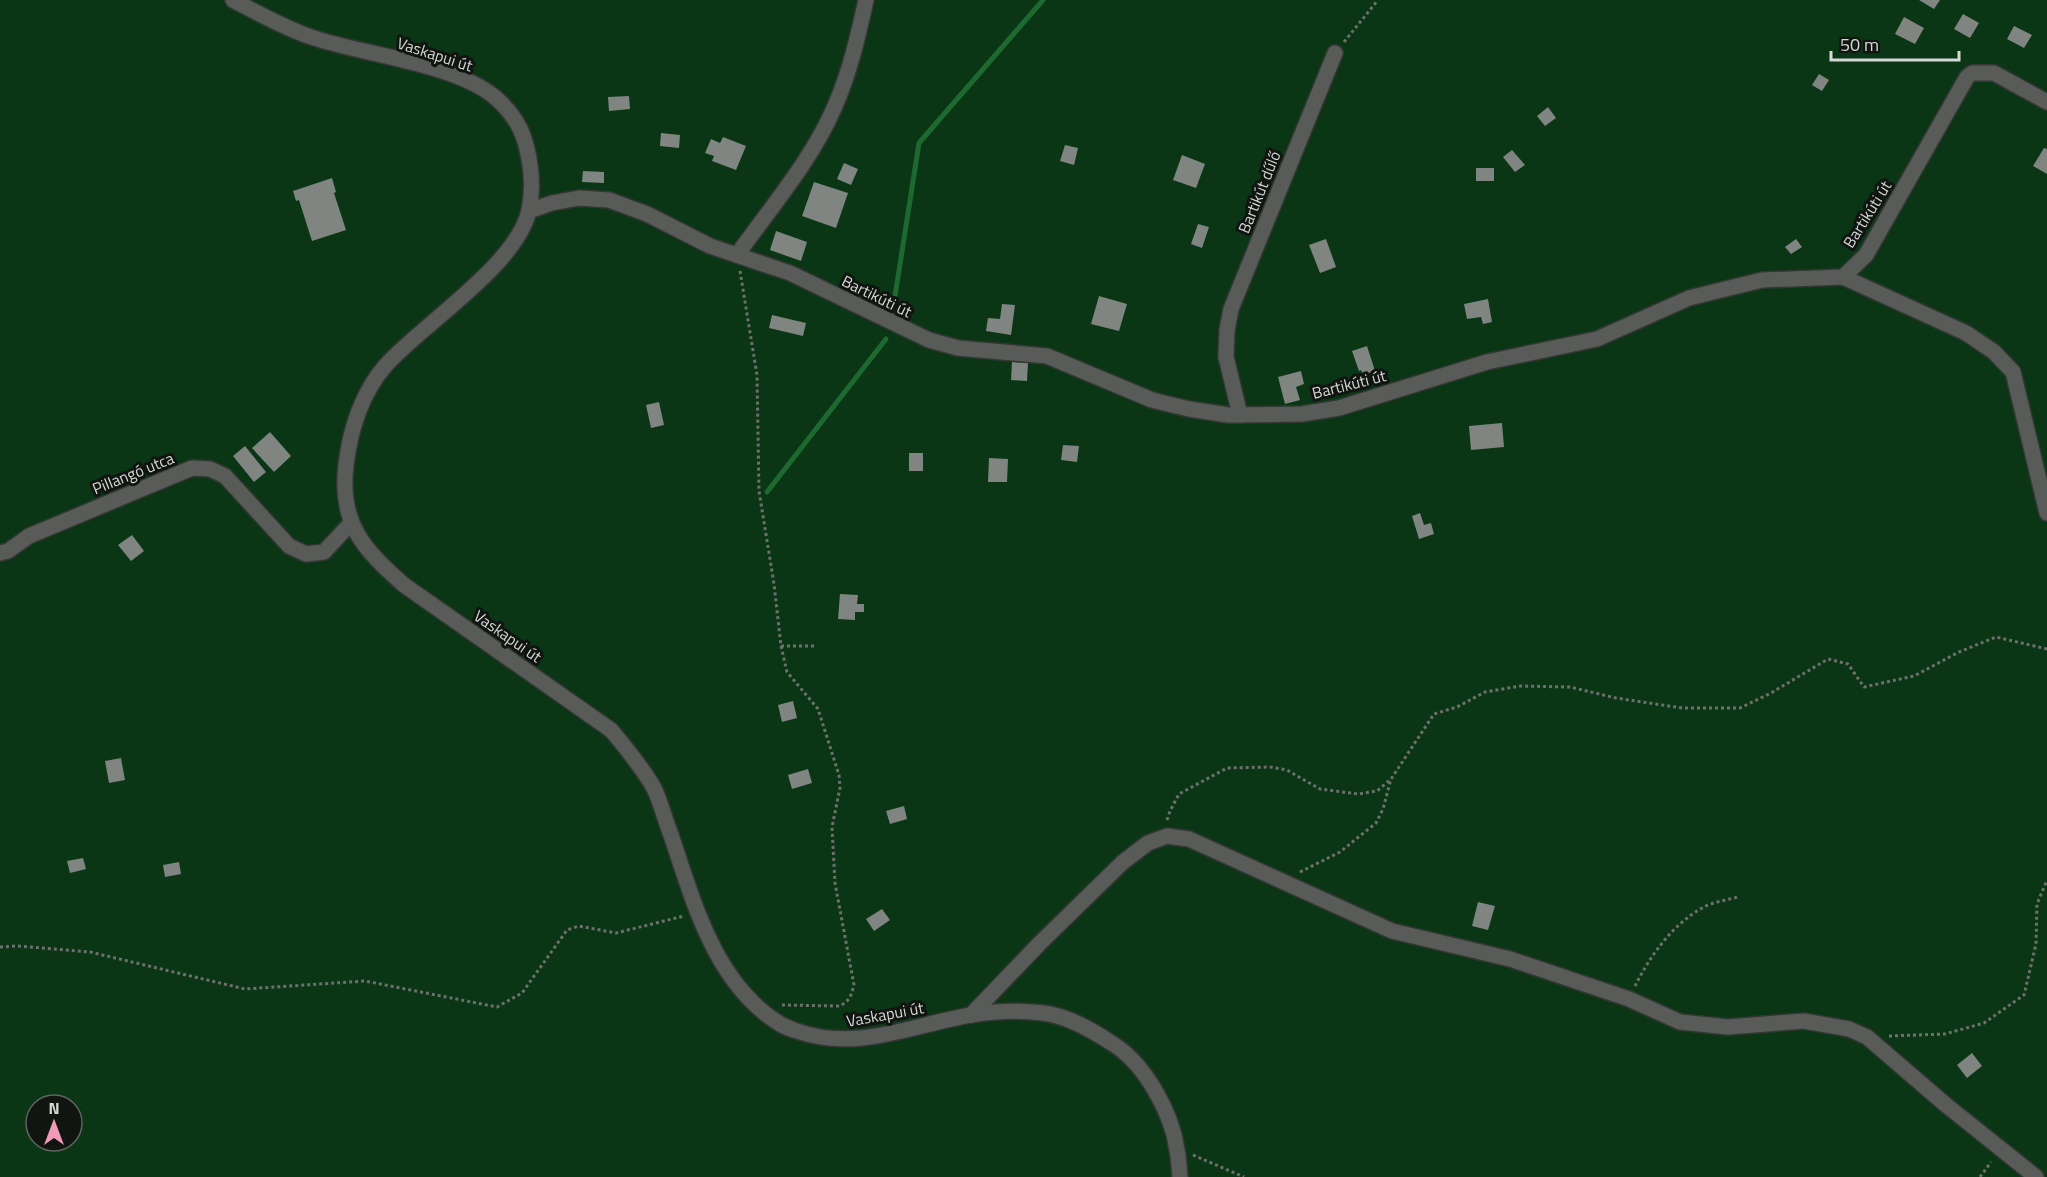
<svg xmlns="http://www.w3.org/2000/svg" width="2047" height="1177" font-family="'Titillium Web',sans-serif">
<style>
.green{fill:#0a3615;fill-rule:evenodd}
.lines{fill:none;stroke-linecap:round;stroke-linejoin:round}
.stream{stroke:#1d6930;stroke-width:5}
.building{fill:#808581}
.street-casing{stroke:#343834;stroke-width:18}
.path{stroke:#6d706d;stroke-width:3;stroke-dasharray:3 3;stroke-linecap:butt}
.street{stroke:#595b59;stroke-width:15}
.labels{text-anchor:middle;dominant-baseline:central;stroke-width:6;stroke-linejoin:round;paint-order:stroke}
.street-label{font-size:16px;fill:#d6d8d6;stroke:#111511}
</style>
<rect width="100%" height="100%" fill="#1a1e1a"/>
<!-- green -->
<path class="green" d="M0 0H2047V1177H0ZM36 1105H72V1141H36Z"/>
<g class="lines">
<!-- stream -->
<g class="stream">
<polyline points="893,309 919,143 1043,0"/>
<polyline points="767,492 886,339"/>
</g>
</g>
<!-- building -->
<g class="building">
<polygon points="1919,0 1940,0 1934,9"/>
<polygon points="1963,14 1979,23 1970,38 1954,29"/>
<polygon points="1904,17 1924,28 1915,44 1895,34"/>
<polygon points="2014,26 2032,35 2024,48 2007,39"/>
<polygon points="1819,74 1829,80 1822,91 1812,85"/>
<polygon points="629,96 630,109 609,111 608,97"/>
<polygon points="1548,107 1556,118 1545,126 1537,116"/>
<polygon points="661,133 680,135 679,148 660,146"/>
<polygon points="723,137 746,146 736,170 712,161 714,156 705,153 711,139 720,143"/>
<polygon points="1065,145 1078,148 1074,165 1060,161"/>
<polygon points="2044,148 2047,149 2047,174 2033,166"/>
<polygon points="1512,150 1525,165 1515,172 1503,157"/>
<polygon points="1182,155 1205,164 1196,188 1173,180"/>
<polygon points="844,163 858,169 851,185 837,179"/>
<rect x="1476" y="168" width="18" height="13"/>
<polygon points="583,171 604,172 604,183 582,182"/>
<polygon points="332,178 336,192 334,193 346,230 312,241 299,200 296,201 293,191"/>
<polygon points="814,182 848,193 836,228 802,216"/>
<polygon points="1198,224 1209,227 1202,248 1191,244"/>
<polygon points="776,231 807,242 801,261 770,250"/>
<polygon points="1326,239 1336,267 1320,273 1309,245"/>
<polygon points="1796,239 1802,247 1791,254 1785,247"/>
<polygon points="1099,296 1127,304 1119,331 1091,324"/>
<polygon points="1488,299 1492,322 1483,324 1481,317 1467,319 1464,304"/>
<polygon points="1002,304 1015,305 1011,335 986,331 988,318 1000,319"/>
<polygon points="772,315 806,323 803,336 769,328"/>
<polygon points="1367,346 1375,371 1363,375 1361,370 1359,371 1352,351"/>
<polygon points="1012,362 1028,363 1027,381 1011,380"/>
<polygon points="1301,371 1304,384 1296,387 1300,400 1285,404 1278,377"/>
<polygon points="659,402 664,425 651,428 646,405"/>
<polygon points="1502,423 1504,447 1471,450 1469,426"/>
<polygon points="270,432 291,456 274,472 252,448"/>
<polygon points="1063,445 1079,446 1077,462 1061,460"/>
<polygon points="245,446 266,472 254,482 233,456"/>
<rect x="909" y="453" width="14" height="18"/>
<polygon points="989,458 1008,459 1007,482 988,482"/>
<polygon points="1420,513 1424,525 1431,523 1434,534 1419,539 1412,516"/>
<polygon points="132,535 144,551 131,561 118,545"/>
<polygon points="840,594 858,595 857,604 864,604 864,612 855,612 855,620 838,619"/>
<polygon points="793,701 797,718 782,722 778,705"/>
<polygon points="121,758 125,780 109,783 105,761"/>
<polygon points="808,769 812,783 792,789 788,775"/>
<polygon points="904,806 907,819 890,824 886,811"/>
<polygon points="83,858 86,869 70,873 67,861"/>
<polygon points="179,862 181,874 165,877 163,865"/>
<polygon points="1478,902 1495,906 1488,930 1472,926"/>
<polygon points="882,909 890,920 874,931 866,919"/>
<polygon points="1972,1053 1982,1066 1967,1078 1957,1065"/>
</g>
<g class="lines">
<!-- street casing -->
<g class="street-casing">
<g id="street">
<path d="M233 0C258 13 284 28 311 37 363 55 455 63 496 98 518 118 526 136 530 165 532 179 532 196 529 210 518 264 423 324 386 365 362 392 350 430 346 465 339 523 363 549 404 585L611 730C626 748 642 767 654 788 661 803 665 820 671 835 694 903 715 984 780 1024 785 1027 791 1029 797 1031 856 1052 912 1025 971 1015 994 1011 1020 1010 1043 1013 1068 1016 1092 1030 1113 1044 1145 1064 1172 1113 1177 1150 1179 1159 1179 1168 1180 1177"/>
<polyline points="529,211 552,203 579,198 609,200 647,214 710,246 790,273 929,340 958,348 1047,356 1152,400 1189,409 1228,415 1302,414 1339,408 1487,362 1597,339 1689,298 1762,280 1843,277 1866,255 1967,77 1972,73 1994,73 2047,102"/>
<path d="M737 255C771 207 812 160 835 106 850 72 858 36 866 0"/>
<polyline points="1843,277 1966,333 1994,352 2013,372 2047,513"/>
<polyline points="1240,415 1226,357 1227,330 1231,309 1335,53"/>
<polyline points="0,553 8,551 29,536 192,468 210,469 225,476 289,546 306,554 324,552 351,523"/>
<polyline points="971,1015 1040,943 1123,862 1148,843 1167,836 1189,839 1392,931 1510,959 1629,999 1680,1022 1728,1027 1804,1021 1849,1029 1867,1037 1946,1105 2036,1177"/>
</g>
</g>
<!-- path -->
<g class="path">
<polyline points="1344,42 1378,0"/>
<polyline points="740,271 757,375 759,491 774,584 781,646 816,646"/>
<path d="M781 646 787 672 818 709 839 775 840 788 832 827 835 883 854 985C851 996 849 1003 838 1006L782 1005"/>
<polyline points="1167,820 1170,811 1179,794 1227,768 1270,767 1287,770 1320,789 1358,794 1377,791 1391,779 1434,714 1457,707 1485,692 1521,686 1570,687 1616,698 1682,708 1740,708 1771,693 1828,659 1848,664 1864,687 1914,676 1959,652 1996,637 2047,649"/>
<polyline points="1300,872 1340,852 1376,823 1383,809 1391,779"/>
<polyline points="0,947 17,946 90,952 245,989 365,981 497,1007 522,993 567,930 579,926 616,933 684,916"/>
<path d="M1635 986C1650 956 1672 925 1702 908 1712 902 1727 900 1738 897"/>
<polyline points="1889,1036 1945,1034 1984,1023 2024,995 2036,944 2037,904 2047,880"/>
<polyline points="1193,1155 1244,1177"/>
<polyline points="1980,1177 1991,1162"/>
</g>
<!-- street -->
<use href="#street" class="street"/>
</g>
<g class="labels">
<!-- street labels -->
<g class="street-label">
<text transform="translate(435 54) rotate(18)">Vaskapui út</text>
<text transform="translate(1259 192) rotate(-68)">Bartikút dűlő</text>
<text transform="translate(1867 214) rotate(-58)">Bartikúti út</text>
<text transform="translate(877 296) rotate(26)">Bartikúti út</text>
<text transform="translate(1349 384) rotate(-14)">Bartikúti út</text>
<text transform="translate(133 473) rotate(-22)">Pillangó utca</text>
<text transform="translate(508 636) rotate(35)">Vaskapui út</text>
<text transform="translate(885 1014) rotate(-10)">Vaskapui út</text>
</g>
</g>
<!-- north arrow -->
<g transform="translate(54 1123)"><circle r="28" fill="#111511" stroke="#606360" stroke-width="1.5"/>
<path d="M0-4.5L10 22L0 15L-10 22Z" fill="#f09ab7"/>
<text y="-9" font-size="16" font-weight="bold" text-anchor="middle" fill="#d6d8d6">N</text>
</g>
<!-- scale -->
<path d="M1831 51v9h128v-9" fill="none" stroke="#d6d8d6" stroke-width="3"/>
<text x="1840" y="51" font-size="18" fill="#d6d8d6" stroke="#111511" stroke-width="4.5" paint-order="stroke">50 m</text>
</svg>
